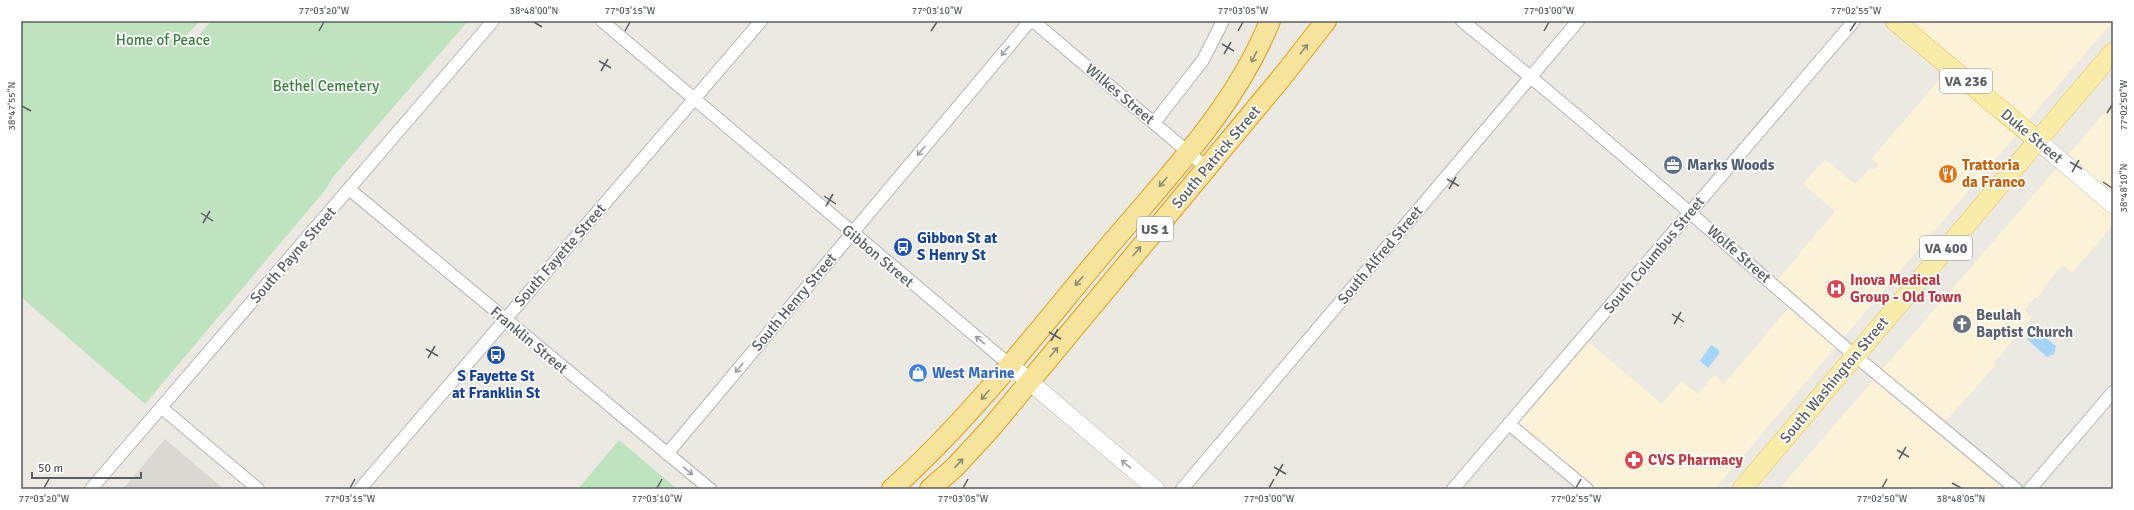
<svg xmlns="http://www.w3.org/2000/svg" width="2134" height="510" font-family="Signika,sans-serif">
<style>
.commercial{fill:#fbf2d7}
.industrial{fill:#dad8d3}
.green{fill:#bfe2bf}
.water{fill:#a4d4f9}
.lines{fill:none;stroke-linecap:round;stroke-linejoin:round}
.minor-casing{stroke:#b2b4b8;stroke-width:14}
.secondary-casing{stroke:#b1b4b8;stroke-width:18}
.primary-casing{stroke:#e7c15f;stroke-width:20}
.trunk-casing{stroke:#dd9d10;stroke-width:22}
.minor{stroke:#fff;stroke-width:12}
.secondary{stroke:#fff;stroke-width:17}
.primary{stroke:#f9eca9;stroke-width:19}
.trunk{stroke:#f7e49c;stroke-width:20}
.oneway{stroke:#918c76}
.oneway2{stroke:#9c9ea0}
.ticks{fill:none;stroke:#5a5d61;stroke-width:1.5}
.labels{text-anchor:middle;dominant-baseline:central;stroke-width:3.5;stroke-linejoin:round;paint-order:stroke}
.shield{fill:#fff;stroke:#8c8e90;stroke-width:1}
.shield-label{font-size:14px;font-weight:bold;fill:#5a5d61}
.park-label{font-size:15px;fill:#3a803d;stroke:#fff}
.street-label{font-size:15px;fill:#5a5d61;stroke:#fff}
.service-label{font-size:15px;font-weight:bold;fill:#4e5e75;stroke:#fff;text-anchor:start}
.food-label{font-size:15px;font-weight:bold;fill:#c56008;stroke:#fff;text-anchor:start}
.transit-label{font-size:15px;font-weight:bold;fill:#164399;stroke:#fff;text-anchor:start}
.health-label{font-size:15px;font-weight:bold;fill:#be3a42;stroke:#fff;text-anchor:start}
.worship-label{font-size:15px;font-weight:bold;fill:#5b616d;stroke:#fff;text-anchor:start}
.shop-label{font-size:15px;font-weight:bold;fill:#366cbe;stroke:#fff;text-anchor:start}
.neatline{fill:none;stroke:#5a5d61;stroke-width:1.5}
.ticks-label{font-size:10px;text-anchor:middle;fill:#5a5d61}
</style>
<rect width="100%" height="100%" fill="#ebe9e1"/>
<!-- commercial -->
<g class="commercial">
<polygon points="1898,21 2113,21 1715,489 1589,489 1510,422 1583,337 1662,404 1681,381 1698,394 1714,375 1724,384 1795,300 1775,283 1835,211 1803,184 1825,159 1855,184 1870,168 1874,170 1879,165 1871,159 1951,66"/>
<polygon points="2113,103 2113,225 2072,273 2063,265 2056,272 2037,298 2035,297 2024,310 2032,317 1994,363 1996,365 1942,425 2018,489 1779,489"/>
</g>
<!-- industrial -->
<polygon class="industrial" points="165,439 224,489 123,489"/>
<!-- green -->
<g class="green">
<polygon points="21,21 200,21 182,40 189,46 211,21 468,21 333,177 326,189 145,404 21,297"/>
<polygon points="619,440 677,489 578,489"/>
</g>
<!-- water -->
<g class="water">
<polygon points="2035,329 2056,346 2054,354 2047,357 2027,339 2027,332"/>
<polygon points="1711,345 1719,350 1719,354 1708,368 1700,361"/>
</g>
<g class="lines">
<!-- minor casing -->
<g class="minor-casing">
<g id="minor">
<polyline points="602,21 1010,365"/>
<polyline points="1033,21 1207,168"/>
<path d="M1462 21C1595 128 1723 242 1853 354 1907 399 1962 444 2016 489"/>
<polyline points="1154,123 1203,60 1223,21"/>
<polyline points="349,189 710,489"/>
<polyline points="162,408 258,489"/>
<polyline points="1509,424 1587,489"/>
<polyline points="667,454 1030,21"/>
<polyline points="91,489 493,21"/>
<polyline points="360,489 761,21"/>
<polyline points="1182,489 1578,21"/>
<polyline points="1453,489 1854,21"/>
<polyline points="2030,489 2113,392"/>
</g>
</g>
<!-- secondary casing -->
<g class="secondary-casing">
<g id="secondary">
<polyline points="2037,140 2113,205"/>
<polyline points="1010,365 1156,489"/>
</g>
</g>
<!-- primary casing -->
<g class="primary-casing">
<g id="primary">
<polyline points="1895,21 2037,140"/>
<polyline points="1742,489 2113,52"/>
</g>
</g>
<!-- trunk casing -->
<g class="trunk-casing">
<g id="trunk">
<path d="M892 489C971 418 1036 333 1104 252 1165 179 1234 110 1270 21"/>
<polyline points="930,489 955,467 991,428 1282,77 1326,21"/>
</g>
</g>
<!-- minor -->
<use href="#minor" class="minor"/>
<!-- secondary -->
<use href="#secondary" class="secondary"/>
<!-- primary -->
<use href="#primary" class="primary"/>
<!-- trunk -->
<use href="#trunk" class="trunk"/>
</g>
<!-- one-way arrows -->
<defs><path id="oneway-shaft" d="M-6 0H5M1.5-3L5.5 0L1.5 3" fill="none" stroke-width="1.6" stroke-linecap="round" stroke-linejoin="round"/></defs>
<g class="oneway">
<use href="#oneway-shaft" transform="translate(1304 49) rotate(-52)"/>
<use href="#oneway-shaft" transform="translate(1254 57) rotate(117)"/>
<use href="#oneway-shaft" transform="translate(1163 182) rotate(130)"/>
<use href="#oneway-shaft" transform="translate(1137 251) rotate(-50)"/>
<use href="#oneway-shaft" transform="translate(1079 281) rotate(130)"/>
<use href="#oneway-shaft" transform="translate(1054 352) rotate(-50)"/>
<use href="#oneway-shaft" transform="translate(985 395) rotate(130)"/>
<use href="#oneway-shaft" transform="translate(959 463) rotate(-47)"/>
</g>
<g class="oneway2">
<use href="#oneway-shaft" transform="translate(1005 51) rotate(130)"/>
<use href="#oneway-shaft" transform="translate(921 151) rotate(130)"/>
<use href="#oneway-shaft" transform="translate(980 340) rotate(-140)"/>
<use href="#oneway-shaft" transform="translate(739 368) rotate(130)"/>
<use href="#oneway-shaft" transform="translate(1126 464) rotate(-140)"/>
<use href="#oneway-shaft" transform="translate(688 471) rotate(39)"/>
</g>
<!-- ticks -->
<path class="ticks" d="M534 22 542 27M319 31 324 22M625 31 630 22M931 31 937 22M1238 31 1243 22M1544 31 1549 22M1850 31 1856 22M1222 44 1234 51M1224 54 1231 42M599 61 611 68M601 71 608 59M22 106 31 111M2107 113 2112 105M2070 162 2082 169M2072 172 2079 160M1447 179 1459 186M2103 182 2112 188M1449 189 1456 177M824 196 836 204M826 206 833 194M201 213 213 221M203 223 210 211M1672 314 1684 322M1674 324 1681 312M1049 332 1061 339M1051 341 1058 329M426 349 438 356M428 358 435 346M1897 450 1909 457M1899 459 1906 447M1274 467 1286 474M1276 476 1283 464M1952 483 1961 488M44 488 49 479M350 488 355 479M657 488 662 479M963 488 968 479M1269 488 1274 479M1576 488 1581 479M1882 488 1887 479"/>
<!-- icons -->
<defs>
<g id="office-disc" transform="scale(1)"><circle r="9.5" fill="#5c6f8a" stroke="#fff"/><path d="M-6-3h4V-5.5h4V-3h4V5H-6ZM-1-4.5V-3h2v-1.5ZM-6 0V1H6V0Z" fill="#fff"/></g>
<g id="restaurant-disc" transform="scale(1)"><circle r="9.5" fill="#e8710a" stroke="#fff"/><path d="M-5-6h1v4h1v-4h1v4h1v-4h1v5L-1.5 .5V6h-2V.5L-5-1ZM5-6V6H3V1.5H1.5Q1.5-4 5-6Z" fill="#fff"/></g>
<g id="bus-disc" transform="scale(1)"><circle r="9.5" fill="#1a4fb4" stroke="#fff"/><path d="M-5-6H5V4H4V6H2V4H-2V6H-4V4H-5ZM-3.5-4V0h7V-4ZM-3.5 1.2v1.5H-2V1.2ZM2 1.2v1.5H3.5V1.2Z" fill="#fff"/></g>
<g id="hospital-disc" transform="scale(1)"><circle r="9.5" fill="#e0444e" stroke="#fff"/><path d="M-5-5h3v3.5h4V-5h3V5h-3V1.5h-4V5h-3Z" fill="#fff"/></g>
<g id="church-disc" transform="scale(1)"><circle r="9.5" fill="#6b7280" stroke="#fff"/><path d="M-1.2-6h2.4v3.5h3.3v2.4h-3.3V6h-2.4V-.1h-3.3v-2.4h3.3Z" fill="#fff"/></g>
<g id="shop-disc" transform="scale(1)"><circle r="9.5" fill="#3f7fe0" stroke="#fff"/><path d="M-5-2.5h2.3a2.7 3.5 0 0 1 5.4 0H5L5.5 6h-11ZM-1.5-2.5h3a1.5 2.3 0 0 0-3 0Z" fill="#fff"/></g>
<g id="pharmacy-disc" transform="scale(1)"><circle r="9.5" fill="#e0444e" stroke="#fff"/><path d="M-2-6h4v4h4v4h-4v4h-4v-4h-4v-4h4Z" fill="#fff"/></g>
</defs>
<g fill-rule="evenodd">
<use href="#office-disc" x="1673" y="165"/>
<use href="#restaurant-disc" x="1948" y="174"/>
<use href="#bus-disc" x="903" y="247"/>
<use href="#hospital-disc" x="1836" y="289"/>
<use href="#church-disc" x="1962" y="324"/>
<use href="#bus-disc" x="496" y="355"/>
<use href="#shop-disc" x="918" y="373"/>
<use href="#pharmacy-disc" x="1634" y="460"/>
</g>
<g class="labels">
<!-- shield labels -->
<g class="shield">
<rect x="1940" y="69" width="52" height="24" rx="3"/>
<rect x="1137" y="217" width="36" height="24" rx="3"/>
<rect x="1920" y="236" width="52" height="24" rx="3"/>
</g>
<g class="shield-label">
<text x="1966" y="81">VA 236</text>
<text x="1155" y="229">US 1</text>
<text x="1946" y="248">VA 400</text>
</g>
<!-- park labels -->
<g class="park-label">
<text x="163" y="40">Home of Peace</text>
<text x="326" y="86">Bethel Cemetery</text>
</g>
<!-- street labels -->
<g class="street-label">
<text transform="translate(1120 94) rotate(40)">Wilkes Street</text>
<text transform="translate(2032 136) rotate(40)">Duke Street</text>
<text transform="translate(1216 157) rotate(-50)">South Patrick Street</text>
<text transform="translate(1739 254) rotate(41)">Wolfe Street</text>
<text transform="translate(293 255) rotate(-49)">South Payne Street</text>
<text transform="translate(560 255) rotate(-49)">South Fayette Street</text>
<text transform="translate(1380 255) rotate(-50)">South Alfred Street</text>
<text transform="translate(1654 255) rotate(-50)">South Columbus Street</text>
<text transform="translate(878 256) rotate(40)">Gibbon Street</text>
<text transform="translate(794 302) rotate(-50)">South Henry Street</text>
<text transform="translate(529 340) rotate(40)">Franklin Street</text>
<text transform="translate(1834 380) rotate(-50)">South Washington Street</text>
</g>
<!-- service labels -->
<g class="service-label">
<text x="1687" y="165">Marks Woods</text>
</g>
<!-- food labels -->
<g class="food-label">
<text x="1962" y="165">Trattoria<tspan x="1962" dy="17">da Franco</tspan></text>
</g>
<!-- transit labels -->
<g class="transit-label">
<text x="917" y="238">Gibbon St at<tspan x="917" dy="17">S Henry St</tspan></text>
<text x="496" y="376" text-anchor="middle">S Fayette St<tspan x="496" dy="17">at Franklin St</tspan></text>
</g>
<!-- health labels -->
<g class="health-label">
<text x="1850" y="280">Inova Medical<tspan x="1850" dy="17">Group - Old Town</tspan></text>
<text x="1648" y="460">CVS Pharmacy</text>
</g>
<!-- worship labels -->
<g class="worship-label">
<text x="1976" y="315">Beulah<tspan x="1976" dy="17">Baptist Church</tspan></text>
</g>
<!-- shop labels -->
<g class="shop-label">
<text x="932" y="373">West Marine</text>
</g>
</g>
<!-- border -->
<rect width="2134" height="510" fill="none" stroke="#ffffff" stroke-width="44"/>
<!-- scale -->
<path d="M32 472v6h109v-6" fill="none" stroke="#5a5d61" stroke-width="2"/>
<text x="38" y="472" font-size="12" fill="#5a5d61" stroke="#ffffff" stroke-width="3" paint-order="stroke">50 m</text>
<rect x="22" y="22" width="2090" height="466" class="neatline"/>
<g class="ticks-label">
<text x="324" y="14">77°03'20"W</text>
<text x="534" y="14">38°48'00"N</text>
<text x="630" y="14">77°03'15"W</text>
<text x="937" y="14">77°03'10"W</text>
<text x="1243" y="14">77°03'05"W</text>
<text x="1549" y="14">77°03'00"W</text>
<text x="1856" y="14">77°02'55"W</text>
<text transform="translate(2123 105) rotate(-90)" y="4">77°02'50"W</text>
<text transform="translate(11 106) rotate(-90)" y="4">38°47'55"N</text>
<text transform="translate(2123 188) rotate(-90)" y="4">38°48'10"N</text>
<text x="44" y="502">77°03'20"W</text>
<text x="350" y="502">77°03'15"W</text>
<text x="657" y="502">77°03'10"W</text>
<text x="963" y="502">77°03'05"W</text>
<text x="1269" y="502">77°03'00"W</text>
<text x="1576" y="502">77°02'55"W</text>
<text x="1882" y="502">77°02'50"W</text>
<text x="1961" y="502">38°48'05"N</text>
</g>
</svg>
